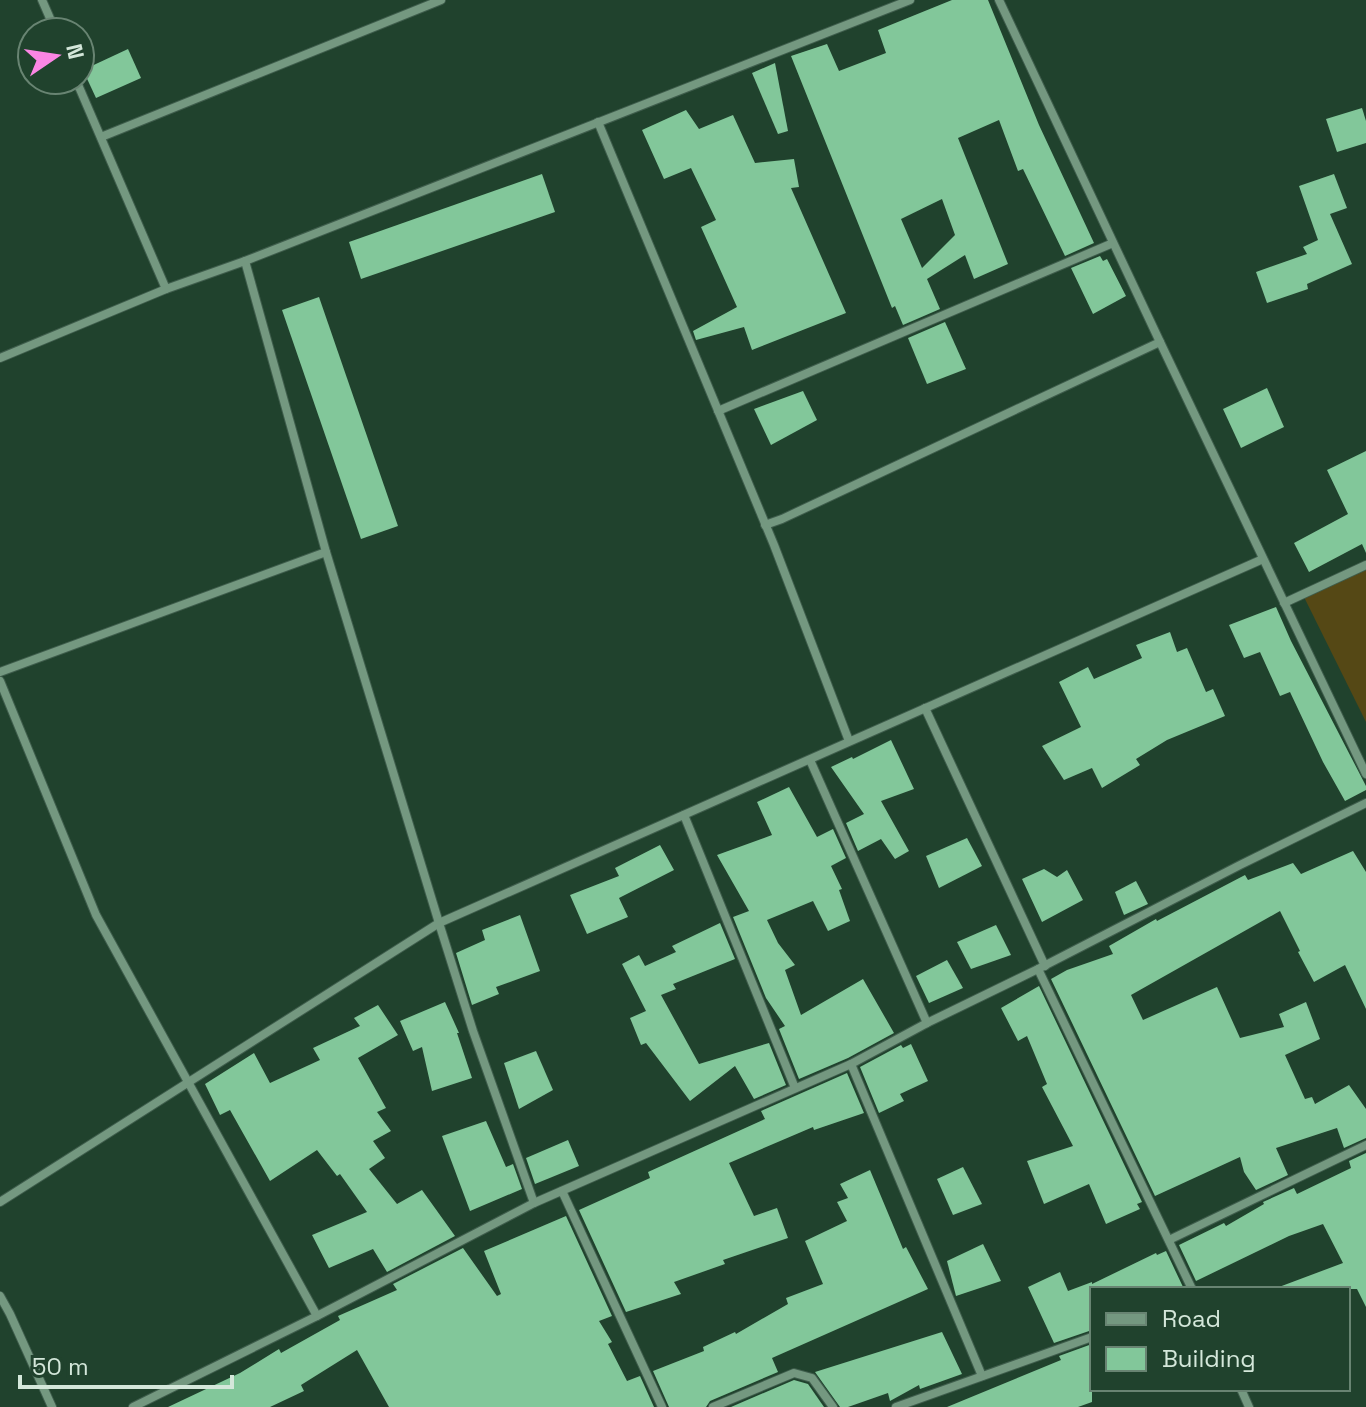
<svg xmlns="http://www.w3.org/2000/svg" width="1366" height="1407" font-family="'Space Grotesk',sans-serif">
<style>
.green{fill:#554815}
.building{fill:#82c79a;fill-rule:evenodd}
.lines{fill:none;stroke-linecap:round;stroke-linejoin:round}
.minor-casing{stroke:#3f5d4c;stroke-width:10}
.minor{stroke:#749880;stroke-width:8}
</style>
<rect width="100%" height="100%" fill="#20422d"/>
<!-- green -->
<polygon class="green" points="1366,565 1366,722 1303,595"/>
<!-- building -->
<g class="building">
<path d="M952 0H988L1039 125 1094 243 1065 256 1023 169 1018 171 999 120 958 138 1008 264 974 279 965 255 927 279 940 309 903 325 895 306 892 308 791 56 827 44 839 71 886 53 878 30ZM942 199 955 235 922 268 901 219Z"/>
<polygon points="128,49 141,78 96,98 83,70"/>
<polygon points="775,63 788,131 778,134 752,73"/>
<polygon points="1362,108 1366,121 1366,143 1337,152 1326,119"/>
<polygon points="686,110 699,129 733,115 755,163 794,159 799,187 791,188 846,313 752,350 744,327 696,340 693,331 737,307 701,227 716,220 691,168 664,179 642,130"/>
<polygon points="542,174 555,212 361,279 349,242"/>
<polygon points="1334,174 1347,208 1330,214 1352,264 1307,284 1308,289 1267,303 1256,272 1307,254 1303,247 1318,240 1299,186"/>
<polygon points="1100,256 1103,261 1107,259 1126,296 1093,314 1071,268"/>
<polygon points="319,297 398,526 361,539 282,310"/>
<polygon points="945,322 966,369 927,384 908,338"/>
<polygon points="1267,388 1284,427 1241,448 1223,409"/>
<polygon points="803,391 817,420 771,445 754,409"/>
<polygon points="1366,451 1366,553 1362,544 1309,572 1294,543 1348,514 1327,470"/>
<polygon points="1276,607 1291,641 1366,786 1366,790 1345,801 1323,762 1290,692 1280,696 1260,652 1244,658 1229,625"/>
<polygon points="1170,632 1177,652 1187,648 1206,692 1213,689 1225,716 1167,740 1136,759 1140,765 1102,788 1092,768 1064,780 1042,746 1081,727 1059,682 1088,667 1094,679 1142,658 1136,645"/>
<polygon points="891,740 914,789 881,801 909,851 895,859 881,839 858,851 846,823 864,814 831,767 852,757 853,759"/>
<polygon points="789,787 817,837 833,829 846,858 831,866 842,889 839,890 850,921 828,931 813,901 767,920 778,943 795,965 785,970 801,1015 863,979 894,1033 848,1058 799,1079 779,1029 785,1026 766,998 733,917 749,911 717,855 772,835 757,802"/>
<polygon points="967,838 982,866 939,888 926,856"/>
<polygon points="660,845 674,870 619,898 628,917 587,934 570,895 619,876 615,868"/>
<polygon points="1353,851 1366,872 1366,1009 1345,965 1314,982 1298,952 1300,951 1280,911 1131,995 1143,1020 1217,987 1240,1038 1284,1027 1279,1014 1306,1002 1320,1039 1285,1055 1305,1099 1312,1097 1315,1104 1349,1085 1366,1109 1366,1138 1344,1148 1337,1128 1276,1148 1288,1175 1256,1190 1244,1172 1240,1157 1155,1196 1051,979 1067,970 1113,954 1109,946 1156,919 1157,921 1245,875 1248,880 1293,863 1301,874"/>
<polygon points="1044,869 1057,877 1067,870 1083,900 1042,922 1022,879"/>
<polygon points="1136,881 1148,904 1124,915 1115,892"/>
<polygon points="520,915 540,971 496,987 499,994 472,1005 456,953 485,940 482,930"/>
<polygon points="720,923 735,959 673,984 676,989 661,995 699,1064 769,1043 786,1085 754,1099 735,1066 690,1101 646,1043 641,1045 630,1018 646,1011 622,964 639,955 645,966 676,952 672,946"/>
<polygon points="996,925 1011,955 971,969 957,942"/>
<polygon points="947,960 963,988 929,1003 916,976"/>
<polygon points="1039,986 1142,1202 1137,1204 1140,1209 1106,1224 1089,1184 1044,1204 1027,1161 1073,1146 1042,1087 1047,1084 1027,1036 1018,1041 1001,1008"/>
<polygon points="445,1002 459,1033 457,1033 472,1078 432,1091 422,1047 413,1051 400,1021"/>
<polygon points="378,1005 398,1035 358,1058 386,1108 377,1112 391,1131 373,1141 385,1158 369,1169 397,1204 422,1190 455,1236 387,1272 373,1249 329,1268 312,1235 367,1212 340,1174 337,1176 317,1150 270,1181 230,1110 220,1115 205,1084 254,1053 270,1083 320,1060 313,1048 360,1026 354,1018"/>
<polygon points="911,1044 928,1081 900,1094 904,1101 879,1113 860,1067 901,1045 903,1048"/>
<polygon points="536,1051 553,1090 519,1109 504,1063"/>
<polygon points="847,1073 864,1113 814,1130 813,1127 729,1163 754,1216 777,1208 788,1238 723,1260 725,1264 674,1282 681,1294 626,1312 579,1210 650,1178 648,1172 765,1119 761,1111"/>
<polygon points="486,1121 506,1167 513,1164 522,1189 470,1211 442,1136"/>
<polygon points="568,1140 579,1166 535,1184 526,1158"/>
<polygon points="1366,1153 1366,1307 1357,1289 1279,1289 1279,1287 1343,1263 1323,1224 1289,1236 1196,1281 1179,1245 1224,1223 1226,1226 1264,1204 1263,1202 1294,1188 1297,1194 1351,1168 1349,1161"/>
<polygon points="963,1167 982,1204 953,1215 937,1179"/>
<polygon points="870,1170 903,1249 906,1247 928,1289 772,1358 778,1372 710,1401 706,1407 669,1407 653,1371 704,1351 703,1347 735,1332 736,1334 788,1304 786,1298 823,1284 805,1241 847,1221 837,1202 848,1198 840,1184"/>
<polygon points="566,1216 612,1316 599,1321 612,1342 608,1344 627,1381 640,1376 654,1407 389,1407 357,1350 301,1385 304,1391 270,1407 168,1407 240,1373 279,1349 281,1353 340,1320 338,1316 397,1290 393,1284 463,1248 497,1296 501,1294 484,1251"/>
<polygon points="983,1244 1001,1281 956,1296 947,1261"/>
<polygon points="1166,1251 1183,1287 1179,1289 1092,1289 1092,1330 1054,1343 1028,1287 1060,1272 1068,1291 1092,1282 1092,1284 1156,1253 1157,1255"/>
<polygon points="942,1332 962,1374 920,1389 919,1385 890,1401 888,1393 848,1407 840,1407 815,1372"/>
<polygon points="1092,1344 1092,1402 1078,1407 947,1407 1061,1360 1059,1356"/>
<polygon points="794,1380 808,1384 824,1407 731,1407"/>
</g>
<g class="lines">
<!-- minor casing -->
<g class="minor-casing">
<g id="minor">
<polyline points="42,0 56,32"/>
<polyline points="999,0 1160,342 1366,774"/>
<polyline points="76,80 166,289"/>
<polyline points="598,122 774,545 849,741"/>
<polyline points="101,137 441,0"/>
<polyline points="245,261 910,0"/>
<polyline points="0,358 166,289 245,261 326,552 0,672"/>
<polyline points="718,411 1113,243"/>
<polyline points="765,525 782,519 1160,342"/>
<polyline points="1284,603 1366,565"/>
<polyline points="0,681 96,915 317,1316 133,1407"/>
<polyline points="925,708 1045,966"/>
<polyline points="810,760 927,1023"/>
<polyline points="684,815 795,1088"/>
<polyline points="1038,969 1192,1289"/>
<polyline points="851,1064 982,1376"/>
<polyline points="562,1191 662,1407"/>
<polyline points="0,1202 439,923 326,552"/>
<polyline points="534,1203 473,1031 439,923 1263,559"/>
<polyline points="1169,1240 1366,1145"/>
<polyline points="0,1296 10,1314 52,1407"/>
<polyline points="317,1316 534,1203 851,1064 927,1023 1038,969 1240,865 1366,803"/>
<polyline points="1241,1389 1249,1407"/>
<polyline points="713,1407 794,1373 812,1378 833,1407"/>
<polyline points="896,1407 1092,1337"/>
</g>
</g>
<!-- minor -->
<use href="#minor" class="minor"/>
</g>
<!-- legend -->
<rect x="1090" y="1287" width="260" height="104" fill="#20422d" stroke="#688472" stroke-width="2"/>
<rect x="1106" y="1313" width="40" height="12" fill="#749880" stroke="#688472" stroke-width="2"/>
<text x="1162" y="1327" font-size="24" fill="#d4e7da">Road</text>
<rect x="1106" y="1347" width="40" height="24" fill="#82c79a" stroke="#688472" stroke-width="2"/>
<text x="1162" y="1367" font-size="24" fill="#d4e7da">Building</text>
<!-- north arrow -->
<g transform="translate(56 56) rotate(77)"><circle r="38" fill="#20422d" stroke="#688472" stroke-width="2"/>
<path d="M0-6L14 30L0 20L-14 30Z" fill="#fb86e4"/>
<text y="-12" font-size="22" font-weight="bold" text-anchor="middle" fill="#d4e7da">N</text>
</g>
<!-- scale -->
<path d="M20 1375v12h212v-12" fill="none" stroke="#d4e7da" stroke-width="4"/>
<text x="32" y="1375" font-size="24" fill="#d4e7da" stroke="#20422d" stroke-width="6" paint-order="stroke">50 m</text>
</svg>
